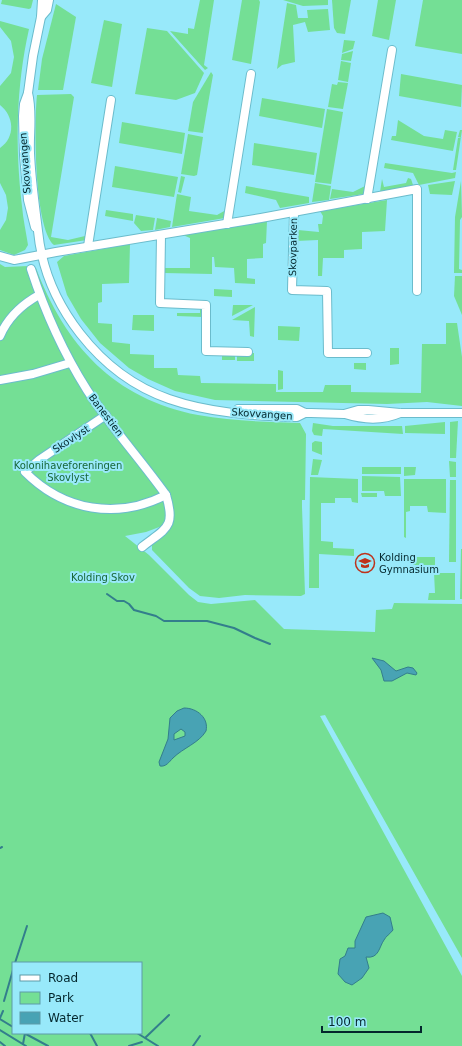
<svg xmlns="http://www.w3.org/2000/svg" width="462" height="1046" font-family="'DejaVu Sans',sans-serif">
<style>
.green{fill:#74df95;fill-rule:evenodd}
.water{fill:#48a3b4;stroke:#337e8c;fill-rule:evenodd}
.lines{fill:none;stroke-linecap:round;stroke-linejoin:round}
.stream{stroke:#337e8c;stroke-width:2}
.minor-casing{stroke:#6bbccc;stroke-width:10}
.minor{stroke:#fff;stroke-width:8}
.labels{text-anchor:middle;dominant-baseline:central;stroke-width:4;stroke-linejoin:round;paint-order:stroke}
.street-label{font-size:10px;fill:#03272d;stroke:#98e9fa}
.park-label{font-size:10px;fill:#186737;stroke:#98e9fa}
.poi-label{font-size:10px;fill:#03272d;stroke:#98e9fa;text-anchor:start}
</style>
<rect width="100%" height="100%" fill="#98e9fa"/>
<!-- green -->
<g class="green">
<polygon points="2,0 33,0 31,8 29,9 1,4"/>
<polygon points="200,0 214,0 204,65 208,68 205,70 170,31 188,34 188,28 194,29"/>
<polygon points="242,0 259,0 260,2 251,64 232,60"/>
<polygon points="283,0 328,0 328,5 303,6"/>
<polygon points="332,0 351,0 345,34 337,33 334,28"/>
<polygon points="378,0 396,0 389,40 372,36"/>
<polygon points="423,0 462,0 462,54 415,46"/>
<polygon points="287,3 296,5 298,18 308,18 307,10 328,9 330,30 308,32 305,22 293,25 295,62 282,65 277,69"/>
<polygon points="56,4 76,17 63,90 38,90 42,59"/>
<polygon points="104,20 122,24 112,87 91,83"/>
<path d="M0 21 29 29C16 87 15 146 22 206 23 219 26 232 28 245L25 250 14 255 0 250V230L6 220 8 208 6 195 0 183V148C16 137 14 116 0 105V86L11 73 14 57 11 41 0 27Z"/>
<polygon points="147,28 167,31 204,73 195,93 176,100 135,94"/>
<polygon points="344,40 355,41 353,49 342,53"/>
<polygon points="353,51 351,61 341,60 342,54"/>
<polygon points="341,61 351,63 348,82 338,80"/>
<polygon points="211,72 213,75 203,133 188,131 193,102"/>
<polygon points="401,74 462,85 461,107 399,96"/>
<polygon points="338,82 348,83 343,109 328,107 332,84 337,85"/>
<path d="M71 94 74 97 51 237 68 240 85 236 87 240 54 245C34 228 34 122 37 95Z"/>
<polygon points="262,98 325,109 322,128 259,116"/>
<polygon points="327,109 343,112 331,184 315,182"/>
<polygon points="398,120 424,136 443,139 445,130 457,132 453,151 391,140 392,136 396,136"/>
<polygon points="122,122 185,133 182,154 119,143"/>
<polygon points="460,130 462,130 456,170 453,170 458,138 462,138 458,137"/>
<polygon points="188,134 203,137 197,175 194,176 181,174"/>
<polygon points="254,143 317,153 314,175 252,165"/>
<polygon points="385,163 452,173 456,172 455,178 419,185 413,173 384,168"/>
<polygon points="115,166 178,177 174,197 112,187"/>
<polygon points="181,176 185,177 181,193 178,192"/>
<polygon points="408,178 411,179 413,185 380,192 382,179 384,187 406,183"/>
<polygon points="455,181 452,195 430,194 428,185"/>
<polygon points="461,181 462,217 460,220 459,269 462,270 462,273 454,273 455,217"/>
<polygon points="315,183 331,186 329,200 312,202"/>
<polygon points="246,186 309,197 309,203 280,208 276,200 245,193"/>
<polygon points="365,186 364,194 330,199 332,189 353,192"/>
<polygon points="177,194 191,197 189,211 217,215 226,210 225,218 172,227"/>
<polygon points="387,200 385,231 362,232 362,249 344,250 344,258 323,258 322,276 318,276 318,240 296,241 298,230 319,232 318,224 322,224 323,216 320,211"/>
<polygon points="106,210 133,214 133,221 105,216"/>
<polygon points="136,215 155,218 153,230 141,231 134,223"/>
<polygon points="157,218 171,221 170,227 155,230"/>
<polygon points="267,221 266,243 263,244 263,258 247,259 247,278 255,279 255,284 235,283 234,268 215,267 214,257 212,257 212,274 164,273 163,268 190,268 190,238 183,235"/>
<polygon points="130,244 129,283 102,284 102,302 98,303 98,323 112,324 112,342 130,344 130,354 154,355 154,368 177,368 178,375 200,376 201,383 276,384 276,392 323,392 325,385 351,385 351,392 421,393 422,344 446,344 446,323 457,323 462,357 462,406 427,402 387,404 215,400 175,391 148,379 129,368 100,343 81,319 67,295 57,262 64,256"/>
<path d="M0 264 5 267 29 266 38 294 32 303 44 299 34 269 36 268C65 345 114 399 198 415 232 421 266 422 300 423L306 434 305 500H302V507L305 594 301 596 245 595 219 598 200 596 189 588 152 550V544L168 532 170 523 146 532 125 536 149 555 189 595 198 602 211 604 255 600 284 629 375 632 376 610 392 609 394 603 462 604V958L325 715 320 716 462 976V1046H0ZM13 963H141V1033H13Z"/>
<polygon points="455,276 462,276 462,315 454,296"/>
<polygon points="214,289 232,290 232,297 214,296"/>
<polygon points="233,305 253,305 232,316"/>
<polygon points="255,307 254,337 250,336 249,321 232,320"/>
<polygon points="200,309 202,309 203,317 177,316 177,313 200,313"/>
<polygon points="133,315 154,315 154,331 132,330"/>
<polygon points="278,326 300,327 299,341 278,340"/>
<polygon points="390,348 399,348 399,364 390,365"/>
<polygon points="252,353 254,353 254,361 237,361 237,356 251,356"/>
<polygon points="222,355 235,356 235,360 222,360"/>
<polygon points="354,363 366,363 366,370 354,369"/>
<polygon points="278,370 283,371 283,389 278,390"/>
<polygon points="458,421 456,458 450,458 450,422"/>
<polygon points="445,422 445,434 405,433 405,426"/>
<polygon points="313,423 333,426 402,426 403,434 323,429 322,436 314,435 312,431"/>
<polygon points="315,441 322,442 322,455 312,451 312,443"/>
<polygon points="313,459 322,460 318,475 311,475"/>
<polygon points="449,461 456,462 456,477 450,477"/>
<rect x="362" y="467" width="39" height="7"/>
<polygon points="404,467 416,467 415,475 404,476"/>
<polygon points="362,476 400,477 401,496 385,496 384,491 362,491"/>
<polygon points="310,477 358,479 358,503 352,502 351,498 335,498 335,503 321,503 321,541 333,542 333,548 354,549 354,556 319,554 319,588 309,588"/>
<polygon points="404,479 446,479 446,513 428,512 427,506 410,506 410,511 406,512 406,538 404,537"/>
<polygon points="450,480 456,480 456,562 449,562"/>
<polygon points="361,493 377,493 377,497 362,497"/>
<polygon points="461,549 462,549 462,599 460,599"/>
<polygon points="412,557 435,557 435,565 413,565"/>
<polygon points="434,573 455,573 455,600 428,600 429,593 435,593"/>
</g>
<!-- water -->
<g class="water">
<polygon points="372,658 384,661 396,671 408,667 413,668 417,673 416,675 407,673 392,681 384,681 381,670"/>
<path d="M184 708C197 708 209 718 206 731 199 743 183 748 173 758 169 762 166 767 160 766L159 762 168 739 170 718 177 711ZM181 729 185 732V736L174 740V734Z"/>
<path d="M383 913 390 917 393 930C390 934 386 936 384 940 379 947 379 959 366 957L369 968 362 978 352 985 345 982 338 974 340 959 345 956 348 948H355V941L366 917Z"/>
</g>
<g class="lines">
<!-- stream -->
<g class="stream">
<polyline points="107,594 117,601 124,601 129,604 134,610 156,616 164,621 207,621 234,628 255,638 270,644"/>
<polyline points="0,848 2,847"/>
<polyline points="15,963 27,926"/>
<polyline points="4,1001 13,970"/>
<polyline points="141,1011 141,1010"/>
<polyline points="0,1018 3,1011"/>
<polyline points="0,1019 13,1027"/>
<polyline points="0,1030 26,1046"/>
<polyline points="24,1033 48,1046"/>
<polyline points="90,1033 97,1046"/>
<polyline points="137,1033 158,1046"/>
<polyline points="146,1037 169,1015"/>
<polyline points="0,1042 5,1046"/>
<polyline points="23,1044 25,1033"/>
<polyline points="129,1046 142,1042"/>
<polyline points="193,1046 200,1036"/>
</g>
<!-- minor casing -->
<g class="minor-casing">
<g id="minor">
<polyline points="41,17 47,10 49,0"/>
<path d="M28 93C33 112 29 134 30 153 31 179 35 206 38 231 45 305 100 375 169 399 209 413 255 416 297 417L305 413"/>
<polyline points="367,199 392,50"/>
<polyline points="294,212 292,290 327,291 328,353 367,353"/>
<polyline points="227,224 251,74"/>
<polyline points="35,227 28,200 24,155 23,116 24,104 28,93 33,56 41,17 42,0"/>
<polyline points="161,235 160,303 206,305 206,351 248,352"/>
<polyline points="88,246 111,100"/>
<polyline points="0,256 14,260 56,252 261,218 417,189 417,291"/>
<path d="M31 269C45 312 63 352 87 390 111 427 141 460 166 495 176 528 166 528 142 547"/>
<path d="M0 336C8 317 21 305 39 295"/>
<polyline points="0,380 33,374 70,363"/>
<polyline points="238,409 297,409 305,413 311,413 344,414 358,410 368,410 400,413 462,413"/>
<path d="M345 414C364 420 382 421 400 413"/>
<path d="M106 415 39 460 25 472C64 511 117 520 166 495"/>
</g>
</g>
<!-- minor -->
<use href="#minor" class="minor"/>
</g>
<!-- icons -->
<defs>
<g id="university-ring" transform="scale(1)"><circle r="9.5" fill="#98e9fa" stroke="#be321b" stroke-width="1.5"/><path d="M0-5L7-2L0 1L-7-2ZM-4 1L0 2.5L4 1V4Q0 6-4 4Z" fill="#be321b"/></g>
</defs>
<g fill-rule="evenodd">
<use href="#university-ring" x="365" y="563"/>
</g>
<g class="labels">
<!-- street labels -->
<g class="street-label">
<text transform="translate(25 163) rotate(-94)">Skovvangen</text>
<text transform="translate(293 247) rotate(-89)">Skovparken</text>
<text transform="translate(262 414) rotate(4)">Skovvangen</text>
<text transform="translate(106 415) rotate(53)">Banestien</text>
<text transform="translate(71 439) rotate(-33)">Skovlyst</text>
</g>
<!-- park labels -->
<g class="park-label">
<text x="68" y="465">Kolonihaveforeningen<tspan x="68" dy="12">Skovlyst</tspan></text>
<text x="103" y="577">Kolding Skov</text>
</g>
<!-- poi labels -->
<g class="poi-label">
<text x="379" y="557">Kolding<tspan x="379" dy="12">Gymnasium</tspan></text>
</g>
</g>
<!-- legend -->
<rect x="12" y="962" width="130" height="72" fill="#98e9fa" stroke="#5c9ba8"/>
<rect x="20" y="975" width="20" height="6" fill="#ffffff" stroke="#5c9ba8"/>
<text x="48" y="982" font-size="12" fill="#03272d">Road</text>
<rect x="20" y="992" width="20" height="12" fill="#74df95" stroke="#5c9ba8"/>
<text x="48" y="1002" font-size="12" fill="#03272d">Park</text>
<rect x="20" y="1012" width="20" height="12" fill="#48a3b4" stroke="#5c9ba8"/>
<text x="48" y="1022" font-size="12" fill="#03272d">Water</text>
<!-- scale -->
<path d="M322 1026v6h99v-6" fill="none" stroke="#03272d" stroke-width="2"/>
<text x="328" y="1026" font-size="12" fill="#03272d" stroke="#98e9fa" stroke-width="3" paint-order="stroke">100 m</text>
</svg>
